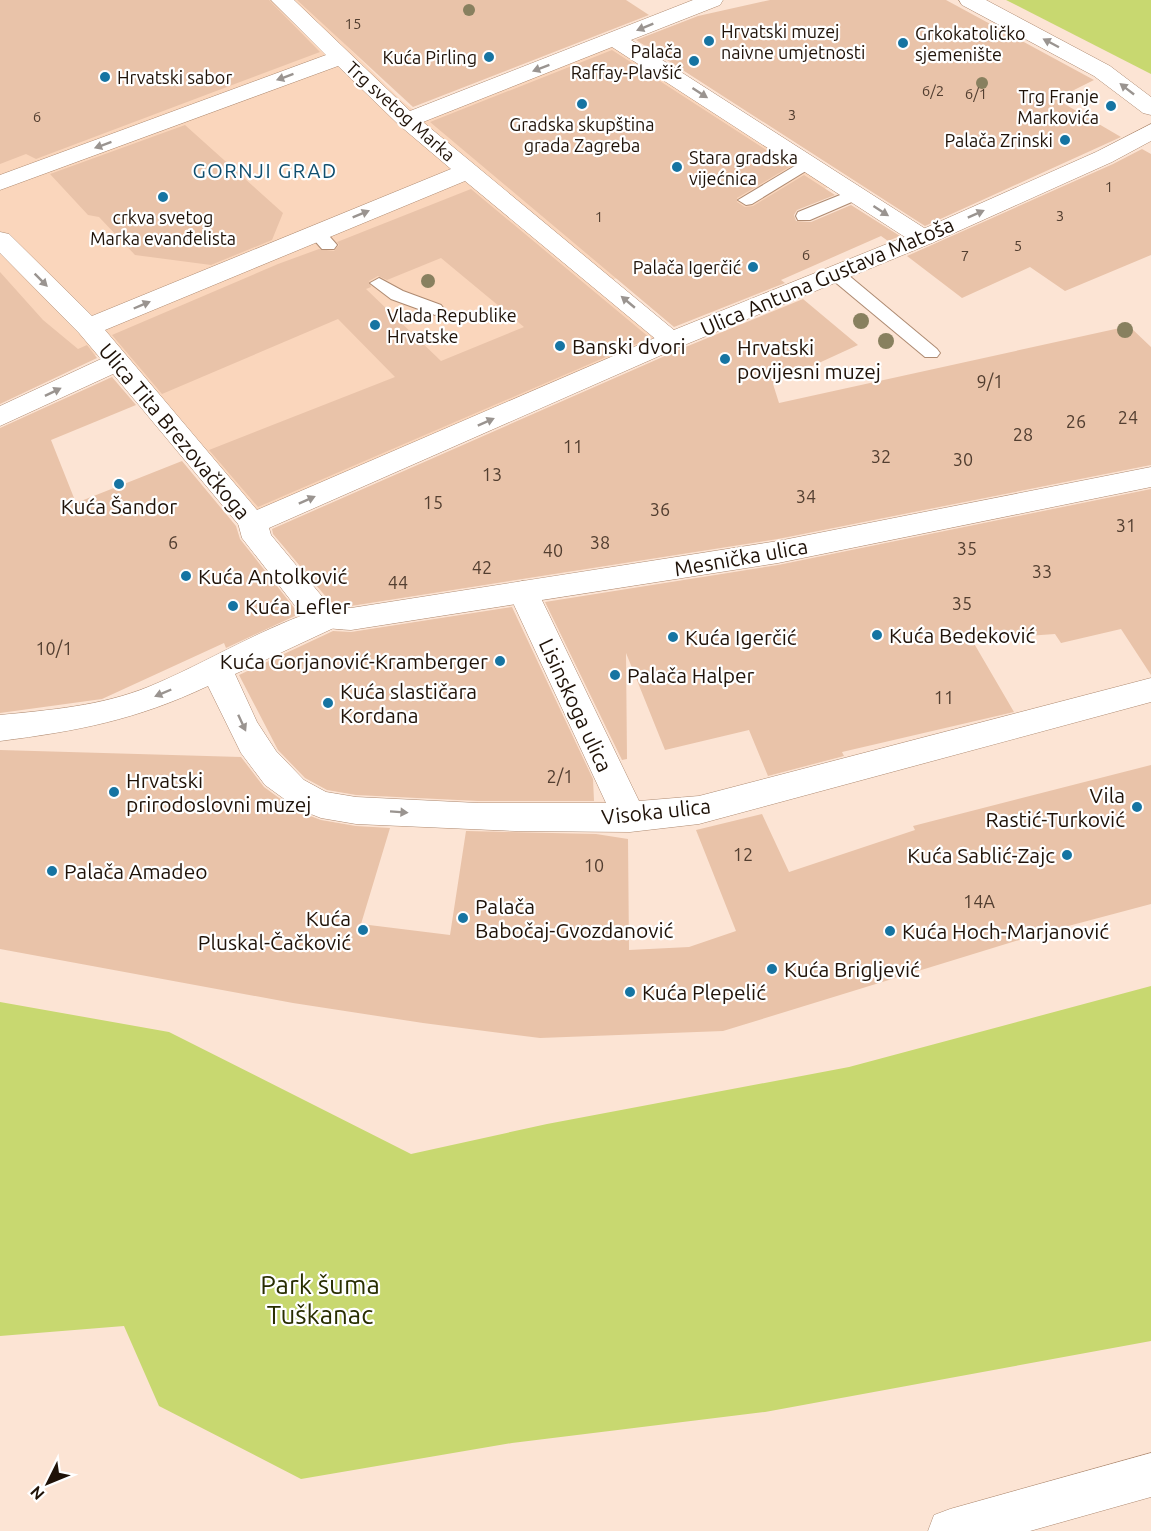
<svg xmlns="http://www.w3.org/2000/svg" width="1151" height="1531" font-family="Ubuntu,sans-serif">
<style>
.built{fill:#fad6bc}
.green{fill:#c8d870}
.building{fill:#e9c3a9;fill-rule:evenodd}
.lines{fill:none;stroke-linecap:round;stroke-linejoin:round}
.lane-casing{stroke:#ae8a71;stroke-width:2}
.street-casing{stroke:#ae8a71;stroke-width:1}
.secondary-casing{stroke:#ae8a71;stroke-width:1}
.lane{fill:#fff;fill-rule:evenodd}
.street{fill:#fff;fill-rule:evenodd}
.secondary{fill:#fff;fill-rule:evenodd}
.tree{fill:#88805f}
.oneway{fill:#9a9490}
.poi-dot{fill:#1674a2;stroke:#fff;stroke-width:2}
.labels{text-anchor:middle;dominant-baseline:central;stroke-width:4.5;stroke-linejoin:round;paint-order:stroke}
.far-number-label{font-size:15px;fill:#523e30}
.far-poi-label{font-size:18px;fill:#1f1208;stroke:#fff;text-anchor:start}
.far-street-label{font-size:18px;fill:#1f1208;stroke:#fff}
.number-label{font-size:18px;fill:#523e30}
.far-quarter-label{font-size:20px;letter-spacing:1.5px;fill:#104f6f;stroke:#fff}
.street-label{font-size:21px;fill:#1f1208;stroke:#fff}
.poi-label{font-size:21px;fill:#1f1208;stroke:#fff;text-anchor:start}
.near-park-label{font-size:26px;fill:#292e00;stroke:#fff}
</style>
<rect width="100%" height="100%" fill="#fce4d4"/>
<!-- built -->
<polygon class="built" points="0,0 301,0 402,101 420,115 615,39 838,183 605,283 673,340 253,523 107,352 82,359 0,341"/>
<!-- green -->
<g class="green">
<polygon points="1006,0 1151,0 1151,74"/>
<polygon points="1151,986 1151,1341 765,1412 512,1443 301,1479 159,1406 124,1326 0,1336 0,1002 169,1032 411,1154 547,1124 849,1067"/>
</g>
<!-- building -->
<g class="building">
<polygon points="0,0 269,0 320,52 36,159 26,154 0,164"/>
<polygon points="297,0 626,0 649,15 413,107"/>
<polygon points="770,0 946,0 1094,80 1056,99 1121,137 925,226 636,40 698,16"/>
<polygon points="612,50 791,166 737,198 737,202 745,207 753,206 804,175 835,195 797,210 794,215 796,221 811,222 851,205 900,236 888,241 881,236 781,280 785,283 674,327 430,122"/>
<polygon points="185,125 283,213 272,240 211,265 135,255 99,217 88,215 50,174"/>
<polygon points="1142,149 1151,154 1151,255 1065,291 1030,267 962,298 907,256 1113,164"/>
<path d="M471 189 650 338 258 507 209 450 395 377 338 319 162 394 112 335 278 264 319 249 334 251 339 245 337 242ZM441 258 524 327 441 361 366 289 371 287 369 281 378 276 387 280Z"/>
<polygon points="0,272 43,320 78,349 87,345 97,358 0,404"/>
<polygon points="803,299 858,345 773,384 779,403 1129,326 1151,347 1151,465 778,539 351,606 335,605 327,598 273,534 272,529 683,348"/>
<polygon points="112,377 136,405 51,440 76,503 182,461 236,526 240,539 299,614 226,648 224,643 102,699 0,713 0,428"/>
<polygon points="1151,489 1151,675 1121,629 1061,643 1055,634 972,640 1014,712 842,752 844,756 768,776 749,730 665,750 626,653 627,759 622,760 545,602 778,565"/>
<polygon points="512,607 593,779 594,801 478,801 356,795 327,790 305,778 278,750 239,675 333,631 351,632"/>
<polygon points="0,750 241,757 264,787 297,811 321,820 356,826 390,828 361,924 450,935 466,831 596,834 628,839 629,950 689,947 736,931 696,830 762,814 789,872 915,830 913,826 1151,765 1151,904 1042,933 723,1031 540,1038 423,1023 293,1003 0,949"/>
</g>
<g class="lines">
<!-- lane casing -->
<g class="lane-casing">
<g id="lane">
<polygon points="808,158 816,163 814,166 752,204 746,205 738,200"/>
<polygon points="855,189 861,190 863,194 861,198 810,220 798,220 796,216 798,212"/>
<path d="M316 228C325 230 331 238 337 245L334 249H322L308 233Z"/>
<polygon points="835,268 841,269 937,349 940,353 937,357 925,357 829,277 826,273 829,269"/>
<polygon points="379,278 403,291 441,305 444,309 435,315 391,299 370,283"/>
</g>
</g>
<!-- street casing -->
<g class="street-casing">
<g id="street">
<polygon points="271,0 294,0 410,111 693,0 723,0 720,5 631,40 932,233 935,238 932,243 923,245 914,243 612,47 423,122 686,340 682,346 673,348 664,346 465,181 105,330 268,523 263,530 253,533 243,530 113,374 0,426 0,406 101,359 79,333 0,253 0,232 9,234 92,316 451,169 399,125 338,66 0,190 0,175 326,55"/>
<path d="M523 581 534 584 538 592 639 801 699 796 1151 678V702L699 824 630 832 515 831 356 824 321 818 298 809 265 785 241 753 208 686C136 720 78 731 0 741V715C50 710 101 706 148 687 207 663 266 625 327 607L338 610 342 618 338 626 235 674 257 722 276 751 304 780 326 792 356 797 478 803H606L508 592 512 584Z"/>
<polygon points="1151,1453 1151,1497 1030,1531 928,1531 934,1515 950,1509"/>
</g>
</g>
<!-- secondary casing -->
<g class="secondary-casing">
<g id="secondary">
<polygon points="959,0 986,0 1110,66 1151,97 1151,115 1143,113 1094,76 962,5"/>
<path d="M1151 124V141L1112 162 932 243 682 346 269 528 271 535 325 600 334 607 351 608 778 541 1151 467V487L778 563 351 630C331 629 319 628 303 616L242 538 238 523 243 516 664 334 914 233 1096 152Z"/>
</g>
</g>
<!-- lane -->
<use href="#lane" class="lane"/>
<!-- street -->
<use href="#street" class="street"/>
<!-- secondary -->
<use href="#secondary" class="secondary"/>
</g>
<!-- trees -->
<g class="tree">
<circle cx="469" cy="10" r="6"/>
<circle cx="982" cy="83" r="6"/>
<circle cx="428" cy="281" r="7"/>
<circle cx="861" cy="321" r="8"/>
<circle cx="1125" cy="330" r="8"/>
<circle cx="886" cy="341" r="8"/>
</g>
<!-- one-way arrows -->
<defs><path id="oneway-solid" d="M-6-.8H1V-3.2L6.5 0L1 3.2V.8H-6Z" transform="scale(1.5)"/></defs>
<g class="oneway">
<use href="#oneway-solid" transform="translate(645 27) rotate(158)"/>
<use href="#oneway-solid" transform="translate(1051 43) rotate(-152)"/>
<use href="#oneway-solid" transform="translate(541 68) rotate(159)"/>
<use href="#oneway-solid" transform="translate(285 77) rotate(160)"/>
<use href="#oneway-solid" transform="translate(1127 89) rotate(-142)"/>
<use href="#oneway-solid" transform="translate(700 93) rotate(33)"/>
<use href="#oneway-solid" transform="translate(103 145) rotate(160)"/>
<use href="#oneway-solid" transform="translate(881 211) rotate(33)"/>
<use href="#oneway-solid" transform="translate(361 214) rotate(-22)"/>
<use href="#oneway-solid" transform="translate(976 214) rotate(-24)"/>
<use href="#oneway-solid" transform="translate(41 280) rotate(45)"/>
<use href="#oneway-solid" transform="translate(628 302) rotate(-140)"/>
<use href="#oneway-solid" transform="translate(142 305) rotate(-23)"/>
<use href="#oneway-solid" transform="translate(53 392) rotate(-26)"/>
<use href="#oneway-solid" transform="translate(486 422) rotate(-24)"/>
<use href="#oneway-solid" transform="translate(307 500) rotate(-24)"/>
<use href="#oneway-solid" transform="translate(163 693) rotate(157)"/>
<use href="#oneway-solid" transform="translate(242 723) rotate(65)"/>
<use href="#oneway-solid" transform="translate(399 812) rotate(4)"/>
</g>
<!-- markers -->
<g class="poi-dot">
<circle cx="709" cy="41" r="6"/>
<circle cx="903" cy="43" r="6"/>
<circle cx="489" cy="57" r="6"/>
<circle cx="694" cy="61" r="6"/>
<circle cx="105" cy="77" r="6"/>
<circle cx="582" cy="104" r="6"/>
<circle cx="1111" cy="106" r="6"/>
<circle cx="1065" cy="140" r="6"/>
<circle cx="677" cy="167" r="6"/>
<circle cx="163" cy="197" r="6"/>
<circle cx="753" cy="267" r="6"/>
<circle cx="375" cy="325" r="6"/>
<circle cx="560" cy="346" r="6"/>
<circle cx="725" cy="359" r="6"/>
<circle cx="119" cy="484" r="6"/>
<circle cx="186" cy="576" r="6"/>
<circle cx="233" cy="606" r="6"/>
<circle cx="877" cy="635" r="6"/>
<circle cx="673" cy="637" r="6"/>
<circle cx="500" cy="661" r="6"/>
<circle cx="615" cy="675" r="6"/>
<circle cx="328" cy="703" r="6"/>
<circle cx="114" cy="792" r="6"/>
<circle cx="1137" cy="807" r="6"/>
<circle cx="1067" cy="855" r="6"/>
<circle cx="52" cy="871" r="6"/>
<circle cx="463" cy="918" r="6"/>
<circle cx="363" cy="930" r="6"/>
<circle cx="890" cy="931" r="6"/>
<circle cx="772" cy="969" r="6"/>
<circle cx="630" cy="992" r="6"/>
</g>
<g class="labels">
<!-- far-number labels -->
<g class="far-number-label">
<text x="353" y="23">15</text>
<text x="933" y="90">6/2</text>
<text x="976" y="93">6/1</text>
<text x="792" y="114">3</text>
<text x="37" y="116">6</text>
<text x="1109" y="186">1</text>
<text x="1060" y="215">3</text>
<text x="599" y="216">1</text>
<text x="1018" y="245">5</text>
<text x="806" y="254">6</text>
<text x="965" y="255">7</text>
</g>
<!-- far-poi labels -->
<g class="far-poi-label">
<text x="721" y="31">Hrvatski muzej<tspan x="721" dy="21">naivne umjetnosti</tspan></text>
<text x="915" y="33">Grkokatoličko<tspan x="915" dy="21">sjemenište</tspan></text>
<text x="682" y="51" text-anchor="end">Palača<tspan x="682" dy="21">Raffay-Plavšić</tspan></text>
<text x="477" y="57" text-anchor="end">Kuća Pirling</text>
<text x="117" y="77">Hrvatski sabor</text>
<text x="1099" y="96" text-anchor="end">Trg Franje<tspan x="1099" dy="21">Markovića</tspan></text>
<text x="582" y="124" text-anchor="middle">Gradska skupština<tspan x="582" dy="21">grada Zagreba</tspan></text>
<text x="1053" y="140" text-anchor="end">Palača Zrinski</text>
<text x="689" y="157">Stara gradska<tspan x="689" dy="21">vijećnica</tspan></text>
<text x="163" y="217" text-anchor="middle">crkva svetog<tspan x="163" dy="21">Marka evanđelista</tspan></text>
<text x="741" y="267" text-anchor="end">Palača Igerčić</text>
<text x="387" y="315">Vlada Republike<tspan x="387" dy="21">Hrvatske</tspan></text>
</g>
<!-- far-street labels -->
<g class="far-street-label">
<text transform="translate(401 111) rotate(42)">Trg svetog Marka</text>
</g>
<!-- number labels -->
<g class="number-label">
<text x="990" y="381">9/1</text>
<text x="1128" y="417">24</text>
<text x="1076" y="421">26</text>
<text x="1023" y="434">28</text>
<text x="573" y="446">11</text>
<text x="881" y="456">32</text>
<text x="963" y="459">30</text>
<text x="492" y="474">13</text>
<text x="806" y="496">34</text>
<text x="433" y="502">15</text>
<text x="660" y="509">36</text>
<text x="1126" y="525">31</text>
<text x="173" y="542">6</text>
<text x="600" y="542">38</text>
<text x="967" y="548">35</text>
<text x="553" y="550">40</text>
<text x="482" y="567">42</text>
<text x="1042" y="571">33</text>
<text x="398" y="582">44</text>
<text x="962" y="603">35</text>
<text x="54" y="648">10/1</text>
<text x="944" y="697">11</text>
<text x="560" y="776">2/1</text>
<text x="743" y="854">12</text>
<text x="594" y="865">10</text>
<text x="979" y="901">14A</text>
</g>
<!-- far-quarter labels -->
<g class="far-quarter-label">
<text x="265" y="170">GORNJI GRAD</text>
</g>
<!-- street labels -->
<g class="street-label">
<text transform="translate(827 276) rotate(-23)">Ulica Antuna Gustava Matoša</text>
<text transform="translate(175 431) rotate(50)">Ulica Tita Brezovačkoga</text>
<text transform="translate(741 557) rotate(-10)">Mesnička ulica</text>
<text transform="translate(576 705) rotate(65)">Lisinskoga ulica</text>
<text transform="translate(656 811) rotate(-6)">Visoka ulica</text>
</g>
<!-- poi labels -->
<g class="poi-label">
<text x="572" y="346">Banski dvori</text>
<text x="737" y="347">Hrvatski<tspan x="737" dy="24">povijesni muzej</tspan></text>
<text x="119" y="506" text-anchor="middle">Kuća Šandor</text>
<text x="198" y="576">Kuća Antolković</text>
<text x="245" y="606">Kuća Lefler</text>
<text x="889" y="635">Kuća Bedeković</text>
<text x="685" y="637">Kuća Igerčić</text>
<text x="488" y="661" text-anchor="end">Kuća Gorjanović-Kramberger</text>
<text x="627" y="675">Palača Halper</text>
<text x="340" y="691">Kuća slastičara<tspan x="340" dy="24">Kordana</tspan></text>
<text x="126" y="780">Hrvatski<tspan x="126" dy="24">prirodoslovni muzej</tspan></text>
<text x="1125" y="795" text-anchor="end">Vila<tspan x="1125" dy="24">Rastić-Turković</tspan></text>
<text x="1055" y="855" text-anchor="end">Kuća Sablić-Zajc</text>
<text x="64" y="871">Palača Amadeo</text>
<text x="475" y="906">Palača<tspan x="475" dy="24">Babočaj-Gvozdanović</tspan></text>
<text x="351" y="918" text-anchor="end">Kuća<tspan x="351" dy="24">Pluskal-Čačković</tspan></text>
<text x="902" y="931">Kuća Hoch-Marjanović</text>
<text x="784" y="969">Kuća Brigljević</text>
<text x="642" y="992">Kuća Plepelić</text>
</g>
<!-- near-park labels -->
<g class="near-park-label">
<text x="320" y="1284">Park šuma<tspan x="320" dy="30">Tuškanac</tspan></text>
</g>
</g>
<!-- north arrow -->
<g transform="translate(48 1483) rotate(227)" stroke="#ffffff" stroke-width="4.5" paint-order="stroke">
<path d="M0-4.5L10 22L0 15L-10 22Z" fill="#1f1208"/>
<text y="-9" font-size="16" font-weight="bold" text-anchor="middle" fill="#1f1208">N</text>
</g>
</svg>
